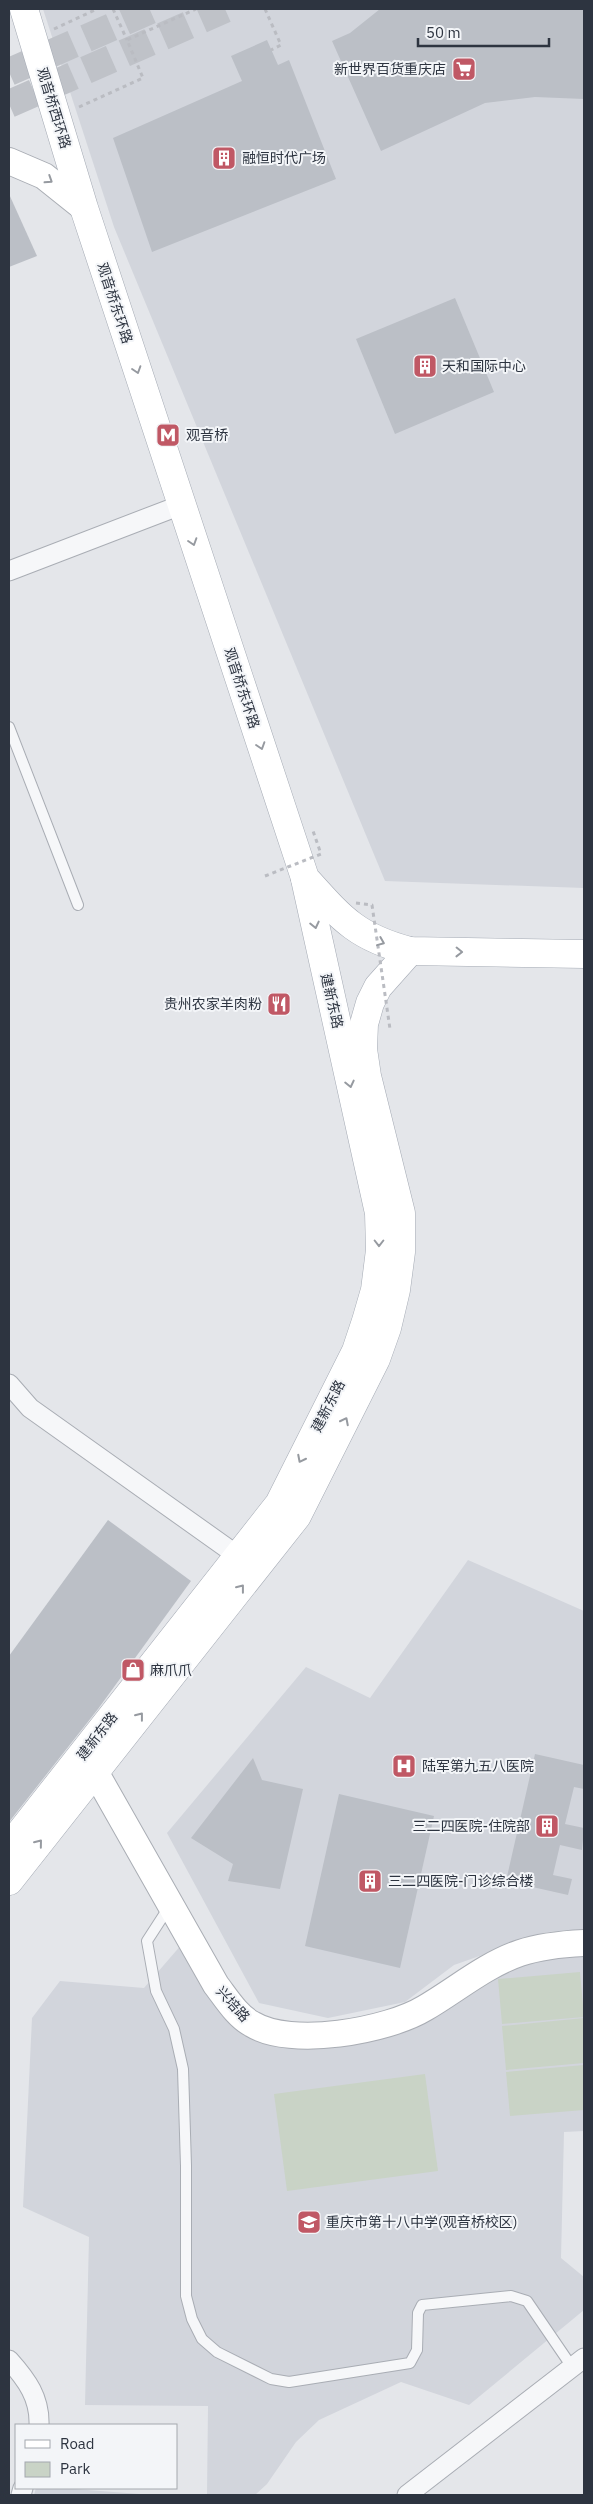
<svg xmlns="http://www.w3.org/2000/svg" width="593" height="2504" font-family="'IBM Plex Sans','Noto Sans SC',sans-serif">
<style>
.built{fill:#d2d5dc}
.green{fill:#c9d3c6}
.building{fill:#bbbfc6}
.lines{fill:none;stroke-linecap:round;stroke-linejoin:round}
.primary-tunnel{stroke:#bfc2c8;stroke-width:28;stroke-dasharray:28 14;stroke-linecap:butt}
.lane-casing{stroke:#a9adb4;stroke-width:12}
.street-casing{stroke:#a9adb4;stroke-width:21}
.secondary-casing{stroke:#a9adb4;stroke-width:28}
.primary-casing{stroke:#a4aab4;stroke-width:29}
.path{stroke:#babcc2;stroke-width:3;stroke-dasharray:4 4;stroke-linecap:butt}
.lane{stroke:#f6f7f9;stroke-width:10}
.street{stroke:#f6f7f9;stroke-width:19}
.secondary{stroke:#fff;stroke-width:26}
.primary{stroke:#fff;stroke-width:28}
.path-bridge{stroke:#babcc2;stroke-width:3;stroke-dasharray:4 4;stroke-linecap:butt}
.oneway{stroke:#969aa0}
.labels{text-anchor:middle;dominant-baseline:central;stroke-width:4;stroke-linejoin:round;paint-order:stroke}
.poi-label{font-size:14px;fill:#2d3440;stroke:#f3f5f8;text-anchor:start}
.street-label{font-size:14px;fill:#2d3440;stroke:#f3f5f8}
</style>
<rect width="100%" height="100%" fill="#e4e6ea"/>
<!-- built -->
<g class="built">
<polygon points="43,9 584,9 584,888 385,881 114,227"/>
<polygon points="468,1560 584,1611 584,1929 548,1932 454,1965 405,2002 328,2018 259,2003 167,1833 306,1667 370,1698"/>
<polygon points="182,1944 210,1989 296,2046 523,1963 584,1953 584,2131 564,2132 561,2258 584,2277 584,2310 469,2405 401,2382 319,2420 296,2442 267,2484 255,2495 207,2495 208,2406 85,2405 89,2237 23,2207 32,2018 60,1981 144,1988"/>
<polygon points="36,2488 61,2488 153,2495 34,2495"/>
</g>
<!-- green -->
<g class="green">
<polygon points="580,1972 584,2017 502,2024 498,1979"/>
<polygon points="584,2018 584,2063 506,2070 502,2026"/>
<polygon points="584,2065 584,2110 510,2116 506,2072"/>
<polygon points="425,2074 438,2171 287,2191 274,2094"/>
</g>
<!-- building -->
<g class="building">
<polygon points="380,9 584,9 584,99 535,97 485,103 381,151 332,41 350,33"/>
<polygon points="267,40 278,65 289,60 336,179 152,252 113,138 242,81 231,56"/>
<polygon points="9,194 37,256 9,267"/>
<polygon points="455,298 494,392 395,434 356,339"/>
<polygon points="108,1520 191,1581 98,1709 9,1822 9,1656"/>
<polygon points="535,1754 584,1765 584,1789 574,1787 565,1824 584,1828 582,1850 560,1845 553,1875 572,1879 568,1895 506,1881"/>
<polygon points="253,1758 262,1780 303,1789 280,1889 228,1881 233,1864 191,1838"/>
<polygon points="339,1794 434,1816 400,1968 305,1946"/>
</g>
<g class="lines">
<!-- primary-tunnel -->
<g class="primary-tunnel">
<polyline points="9,72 153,9"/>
<polyline points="9,104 225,9"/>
</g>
<!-- lane casing -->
<g class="lane-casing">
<g id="lane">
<polyline points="9,727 78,905"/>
<polyline points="169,1907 147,1941 156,1991 174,2029 183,2069 186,2166 186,2296 192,2319 202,2339 217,2352 271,2379 289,2382 410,2363 417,2350 418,2313 422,2305 511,2296 527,2301 572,2367"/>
</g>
</g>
<!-- street casing -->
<g class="street-casing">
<g id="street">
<polyline points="9,571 181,505"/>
<polyline points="9,1384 30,1408 238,1556"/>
<path d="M9 2360C27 2380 40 2398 39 2425"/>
<polyline points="21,2495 23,2488"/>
<polyline points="407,2495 584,2358"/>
</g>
</g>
<!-- secondary casing -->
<g class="secondary-casing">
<g id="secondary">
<polyline points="9,161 44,176 84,208"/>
<path d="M85 1754 216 1985C226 1998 237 2016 252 2024 291 2048 387 2031 425 2008 456 1990 485 1965 520 1953 541 1946 562 1944 584 1943"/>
</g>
</g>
<!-- primary casing -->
<g class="primary-casing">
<g id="primary">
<path d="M24 9 84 208 305 878C341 918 356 937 410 951L584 954"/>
<polyline points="9,1847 279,1504 356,1351 366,1321 375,1290 380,1250 379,1213 305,879"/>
<polyline points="9,1881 297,1516 376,1359 387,1328 396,1290 401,1252 401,1213 367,1076 363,1049 364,1024 370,1003 378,987 410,951"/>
</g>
</g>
<!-- path -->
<g class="path">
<polyline points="113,9 127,40"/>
<polyline points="265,9 281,45 271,50"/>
<polyline points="54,29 97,9"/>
<polyline points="79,107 143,78 127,40 196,9"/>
</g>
<!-- lane -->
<use href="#lane" class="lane"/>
<!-- street -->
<use href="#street" class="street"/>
<!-- secondary -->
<use href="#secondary" class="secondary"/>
<!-- primary -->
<use href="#primary" class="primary"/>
<!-- path-bridge -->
<g class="path-bridge">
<polyline points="265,876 321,854 312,828"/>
<polyline points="356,903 372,905 390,1029"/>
</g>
</g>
<!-- one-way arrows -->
<defs><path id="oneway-chevron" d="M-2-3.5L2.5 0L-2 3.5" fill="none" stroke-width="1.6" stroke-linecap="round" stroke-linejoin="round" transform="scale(1.25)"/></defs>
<g class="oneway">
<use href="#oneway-chevron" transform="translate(49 180) rotate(33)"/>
<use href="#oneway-chevron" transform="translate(137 370) rotate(72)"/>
<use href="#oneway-chevron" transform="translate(193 542) rotate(72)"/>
<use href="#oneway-chevron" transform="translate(261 746) rotate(72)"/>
<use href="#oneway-chevron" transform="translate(315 925) rotate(77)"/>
<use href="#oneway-chevron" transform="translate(381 942) rotate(22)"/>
<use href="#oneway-chevron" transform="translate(459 952) rotate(1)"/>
<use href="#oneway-chevron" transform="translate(350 1084) rotate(77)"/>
<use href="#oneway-chevron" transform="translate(379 1243) rotate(90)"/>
<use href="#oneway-chevron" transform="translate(345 1421) rotate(-63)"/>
<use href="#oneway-chevron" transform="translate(301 1459) rotate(117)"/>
<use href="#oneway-chevron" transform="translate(241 1588) rotate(-52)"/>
<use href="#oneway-chevron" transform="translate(140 1716) rotate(-52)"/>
<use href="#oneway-chevron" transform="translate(39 1843) rotate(-51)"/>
</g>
<!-- icons -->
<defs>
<g id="supermarket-square" transform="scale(1.25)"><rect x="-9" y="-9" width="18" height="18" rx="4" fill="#c05865" stroke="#f3f5f8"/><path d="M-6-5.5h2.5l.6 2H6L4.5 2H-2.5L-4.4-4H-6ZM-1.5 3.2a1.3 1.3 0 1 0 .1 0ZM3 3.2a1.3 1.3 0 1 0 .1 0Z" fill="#fff"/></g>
<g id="building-square" transform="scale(1.25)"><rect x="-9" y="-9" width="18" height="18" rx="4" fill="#c05865" stroke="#f3f5f8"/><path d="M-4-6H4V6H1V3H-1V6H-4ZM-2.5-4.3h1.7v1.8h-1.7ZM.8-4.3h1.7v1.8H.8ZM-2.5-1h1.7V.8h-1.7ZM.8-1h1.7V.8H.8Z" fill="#fff"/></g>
<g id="metro-square" transform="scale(1.25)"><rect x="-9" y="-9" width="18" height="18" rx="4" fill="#c05865" stroke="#f3f5f8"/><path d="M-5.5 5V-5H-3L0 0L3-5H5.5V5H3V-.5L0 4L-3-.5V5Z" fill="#fff"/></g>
<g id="restaurant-square" transform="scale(1.25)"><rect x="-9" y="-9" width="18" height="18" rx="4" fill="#c05865" stroke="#f3f5f8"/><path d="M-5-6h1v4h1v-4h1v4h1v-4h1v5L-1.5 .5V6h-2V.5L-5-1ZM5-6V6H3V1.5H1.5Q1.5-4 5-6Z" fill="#fff"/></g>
<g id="shop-square" transform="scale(1.25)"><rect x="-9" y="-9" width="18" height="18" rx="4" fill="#c05865" stroke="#f3f5f8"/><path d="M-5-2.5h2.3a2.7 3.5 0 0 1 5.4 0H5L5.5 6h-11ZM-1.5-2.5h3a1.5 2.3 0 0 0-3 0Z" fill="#fff"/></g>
<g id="hospital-square" transform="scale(1.25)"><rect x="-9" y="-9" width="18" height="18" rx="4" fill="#c05865" stroke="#f3f5f8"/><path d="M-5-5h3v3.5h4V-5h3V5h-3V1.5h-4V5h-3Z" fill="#fff"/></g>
<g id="school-square" transform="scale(1.25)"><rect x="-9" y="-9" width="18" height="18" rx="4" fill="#c05865" stroke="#f3f5f8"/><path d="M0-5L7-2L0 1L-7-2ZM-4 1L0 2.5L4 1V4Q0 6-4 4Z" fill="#fff"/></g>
</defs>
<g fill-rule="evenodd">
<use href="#supermarket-square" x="464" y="69"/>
<use href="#building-square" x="224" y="158"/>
<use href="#building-square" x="425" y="366"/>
<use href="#metro-square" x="168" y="435"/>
<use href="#restaurant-square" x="279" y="1004"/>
<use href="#shop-square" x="133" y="1670"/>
<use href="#hospital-square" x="404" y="1766"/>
<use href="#building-square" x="547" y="1826"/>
<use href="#building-square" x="370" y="1881"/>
<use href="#school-square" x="309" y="2222"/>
</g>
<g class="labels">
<!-- poi labels -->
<g class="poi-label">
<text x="446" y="69" text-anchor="end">新世界百货重庆店</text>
<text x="242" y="158">融恒时代广场</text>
<text x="442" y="366">天和国际中心</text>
<text x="186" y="435">观音桥</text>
<text x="262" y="1004" text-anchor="end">贵州农家羊肉粉</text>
<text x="150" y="1670">麻爪爪</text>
<text x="422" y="1766">陆军第九五八医院</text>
<text x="530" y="1826" text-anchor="end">三二四医院-住院部</text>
<text x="388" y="1881">三二四医院-门诊综合楼</text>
<text x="326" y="2222">重庆市第十八中学(观音桥校区)</text>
</g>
<!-- street labels -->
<g class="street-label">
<text transform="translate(54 108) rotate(73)">观音桥西环路</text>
<text transform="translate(115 303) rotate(72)">观音桥东环路</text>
<text transform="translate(242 688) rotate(72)">观音桥东环路</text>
<text transform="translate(332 1001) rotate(77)">建新东路</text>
<text transform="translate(328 1406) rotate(-63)">建新东路</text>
<text transform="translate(97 1736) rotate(-52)">建新东路</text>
<text transform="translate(233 2004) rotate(48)">兴培路</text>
</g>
</g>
<!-- border -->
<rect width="593" height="2504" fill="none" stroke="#2d3440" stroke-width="20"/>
<!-- legend -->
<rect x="15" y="2424" width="162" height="65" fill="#f3f5f8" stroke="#a4a8ae"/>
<rect x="25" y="2440" width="25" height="8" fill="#ffffff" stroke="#a4a8ae"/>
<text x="60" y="2449" font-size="15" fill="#2d3440">Road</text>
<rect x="25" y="2462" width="25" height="15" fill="#c9d3c6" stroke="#a4a8ae"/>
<text x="60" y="2474" font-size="15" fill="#2d3440">Park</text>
<!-- scale -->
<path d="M418 38v8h131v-8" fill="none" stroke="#2d3440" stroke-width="2.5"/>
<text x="426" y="38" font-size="15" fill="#2d3440" stroke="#f3f5f8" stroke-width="4" paint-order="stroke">50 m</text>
</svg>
